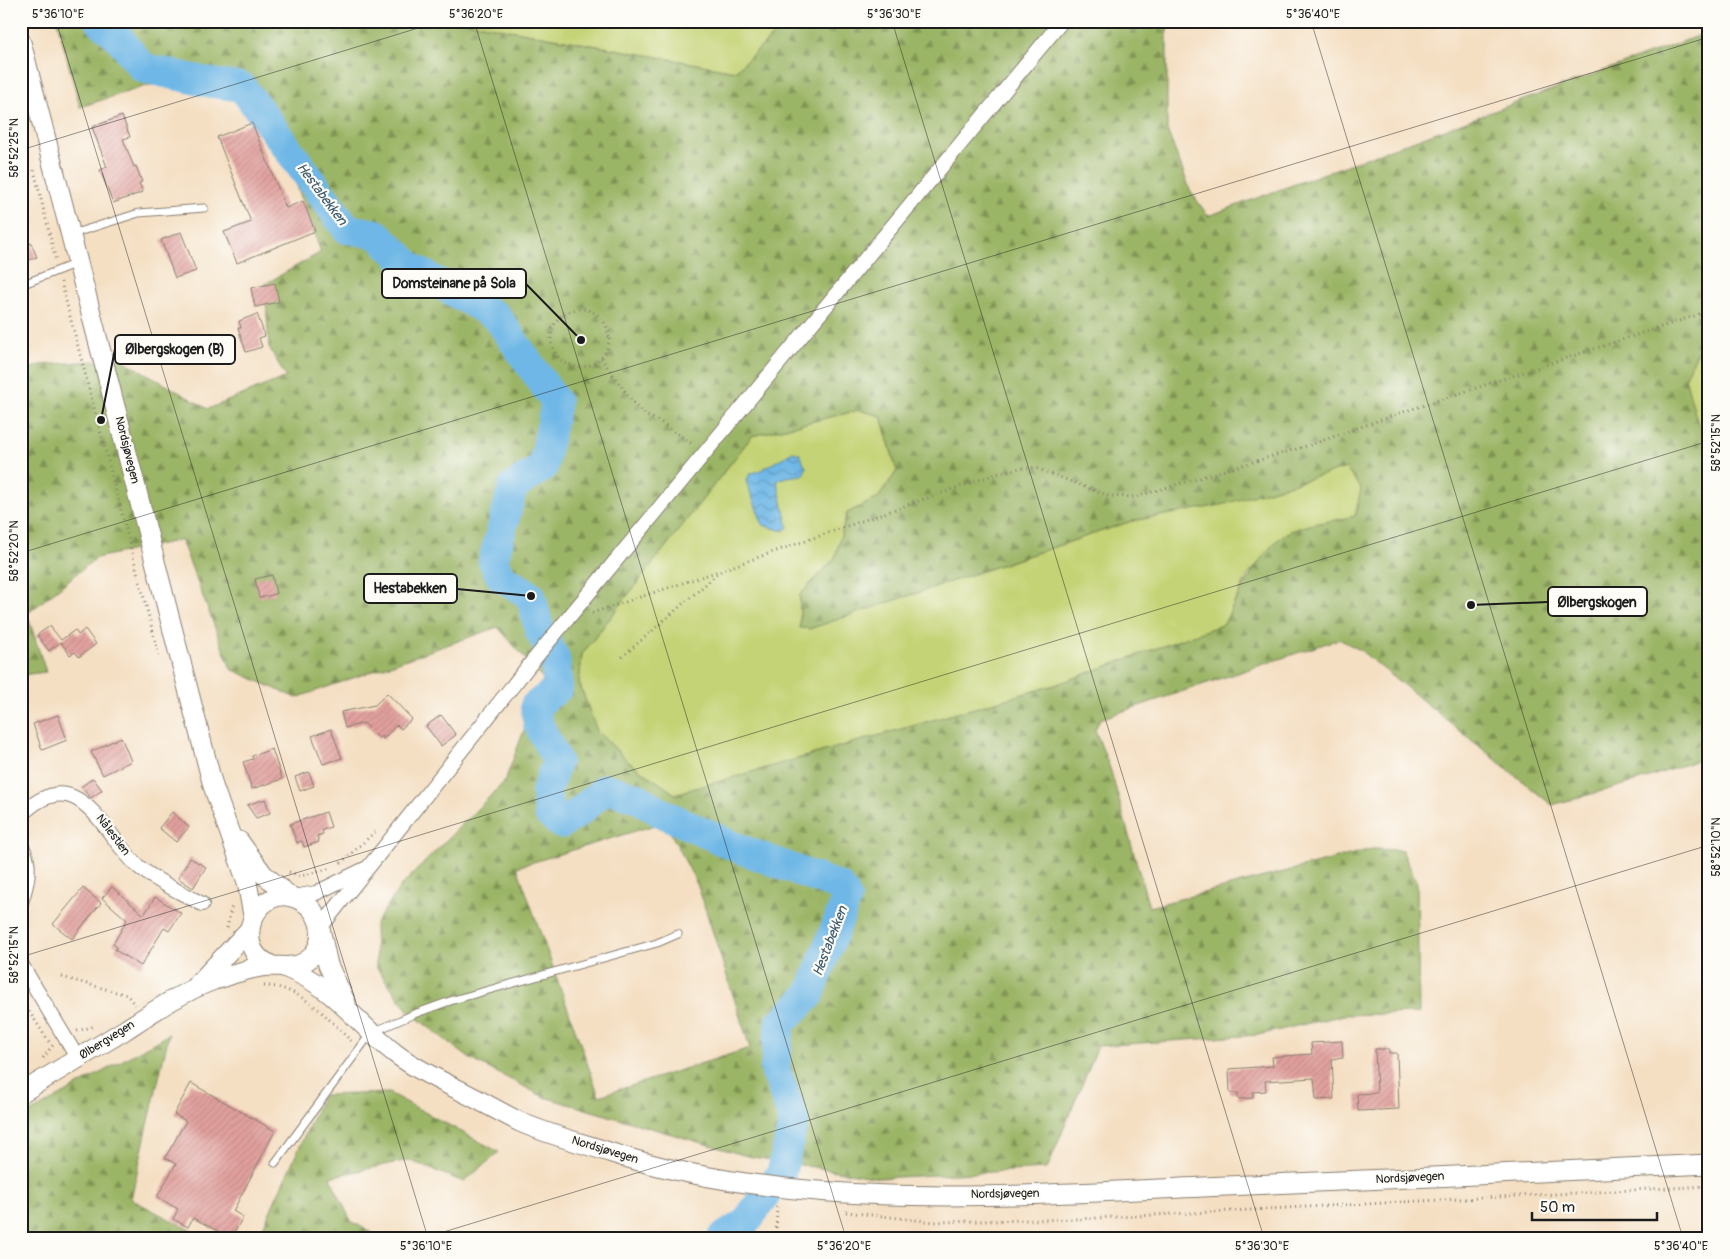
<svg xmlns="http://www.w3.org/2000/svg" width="1730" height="1259" font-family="Pangolin,sans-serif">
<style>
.green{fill:#c4d375;stroke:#707848}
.forest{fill:url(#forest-firs);stroke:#5c6841;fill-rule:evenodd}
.water{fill:url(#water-waves);stroke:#456a81}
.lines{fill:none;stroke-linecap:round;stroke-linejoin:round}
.river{stroke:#6eb7e6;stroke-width:30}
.building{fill:url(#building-hatch)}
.service-casing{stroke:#887e70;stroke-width:9}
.minor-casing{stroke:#887e70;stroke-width:16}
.secondary-casing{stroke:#887e70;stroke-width:21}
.path{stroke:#887e70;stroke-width:3;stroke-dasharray:1 4;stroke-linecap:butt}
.service{stroke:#fff;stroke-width:7}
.minor{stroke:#fff;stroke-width:14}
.secondary{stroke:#fff;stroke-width:19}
.ticks{fill:none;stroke:#1c1c1c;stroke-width:1;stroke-opacity:0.45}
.labels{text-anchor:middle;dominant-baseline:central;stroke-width:4.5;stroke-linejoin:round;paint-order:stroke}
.street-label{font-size:12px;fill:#1c1c1c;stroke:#fdfcf7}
.water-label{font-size:14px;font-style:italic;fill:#3d5a6d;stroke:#fdfcf7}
.leader{fill:none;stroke:#1c1c1c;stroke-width:2}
.callout-dot{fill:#1c1c1c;stroke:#fdfcf7;stroke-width:2}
.callout{fill:#fdfcf7;stroke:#1c1c1c;stroke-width:2}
.callout-label{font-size:14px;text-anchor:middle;font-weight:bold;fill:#1c1c1c}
.neatline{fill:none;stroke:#1c1c1c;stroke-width:2}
.ticks-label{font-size:12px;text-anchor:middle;fill:#1c1c1c}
</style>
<defs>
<pattern id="forest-firs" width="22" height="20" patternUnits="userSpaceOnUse" patternTransform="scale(1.25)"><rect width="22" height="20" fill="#9bb566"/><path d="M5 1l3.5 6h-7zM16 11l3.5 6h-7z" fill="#7e9253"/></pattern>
<pattern id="water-waves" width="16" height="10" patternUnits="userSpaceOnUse" patternTransform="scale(1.25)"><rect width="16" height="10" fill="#6eb7e6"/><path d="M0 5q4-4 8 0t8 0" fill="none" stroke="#5a94ba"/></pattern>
<pattern id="building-hatch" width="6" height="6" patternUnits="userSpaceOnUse" patternTransform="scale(1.25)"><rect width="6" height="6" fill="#e1a09d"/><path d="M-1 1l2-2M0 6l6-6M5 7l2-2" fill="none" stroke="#c08987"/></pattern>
</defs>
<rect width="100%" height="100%" fill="#fdfcf7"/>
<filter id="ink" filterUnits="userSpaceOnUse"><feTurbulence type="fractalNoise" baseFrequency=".02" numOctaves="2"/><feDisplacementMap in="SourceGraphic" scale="10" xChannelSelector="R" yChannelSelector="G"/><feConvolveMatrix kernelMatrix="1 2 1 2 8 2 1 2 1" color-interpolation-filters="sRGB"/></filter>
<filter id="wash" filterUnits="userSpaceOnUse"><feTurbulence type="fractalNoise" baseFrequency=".0096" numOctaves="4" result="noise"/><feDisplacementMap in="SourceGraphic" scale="20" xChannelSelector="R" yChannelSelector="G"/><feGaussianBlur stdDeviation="1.12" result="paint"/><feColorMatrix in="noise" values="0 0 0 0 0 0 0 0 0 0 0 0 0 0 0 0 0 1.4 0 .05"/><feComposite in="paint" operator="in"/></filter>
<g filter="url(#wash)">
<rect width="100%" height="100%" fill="#f4dfc3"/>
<!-- green -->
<g class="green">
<polygon points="460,21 789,21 735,71"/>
<polygon points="1709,328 1709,426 1698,425 1685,378"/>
<polygon points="859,410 881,416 897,471 878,498 847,513 835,558 800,595 800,627 809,629 1132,521 1221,504 1346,468 1362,489 1355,516 1290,531 1247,576 1224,624 1055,685 675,794 630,763 597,731 579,683 582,654 752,436"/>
</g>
<!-- forest -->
<g class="forest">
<path d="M57 21H460L735 71 789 21H1167V130L1191 192 1208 216 1709 32V328L1685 378 1698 425 1709 426V756L1638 781 1552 805 1360 650 1339 639 1100 719 1095 730 1110 768 1149 907 1372 849 1402 850 1417 883 1419 1013 1344 1015 1258 1035 1098 1046 1047 1169 879 1178 747 1156 544 1097 469 1058 409 1012 376 967 375 924 400 887 505 781 543 679 498 627 296 698 231 669 181 540 96 558 27 614 46 672 21 675V372L41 365 121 359 208 409 286 377 269 347 265 284 321 252 261 87 149 85 80 107ZM859 410 881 416 897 471 878 498 847 513 835 558 800 595V628L809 629 1132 521 1221 505 1346 468 1361 489 1355 516C1334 521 1310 523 1291 531 1264 542 1237 598 1224 624L1055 685 675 794 630 763 597 731 579 683 582 654 752 436ZM665 822 698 886 750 1048 599 1096 517 867Z"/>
<polygon points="169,1034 131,1199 205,1238 21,1238 21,1118"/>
<polygon points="389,1093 499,1152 464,1182 408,1160 330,1177 351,1221 381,1238 258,1238 323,1095"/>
</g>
<!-- water -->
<polygon class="water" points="793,452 800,454 806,468 803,475 786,477 777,481 788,527 783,531 763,525 746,481 750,474 761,470"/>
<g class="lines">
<!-- river -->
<polyline class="river" points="100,21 118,37 143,68 212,83 242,87 347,229 377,234 411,267 497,317 556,402 543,467 513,487 493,561 501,577 531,596 540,632 555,658 558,688 535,706 538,724 557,761 546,792 549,814 561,824 578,813 606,788 638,798 660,812 733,846 840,887 847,898 809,996 780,1023 775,1069 794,1120 781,1174 745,1223 722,1238"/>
</g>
<g id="blocks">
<!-- building -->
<g class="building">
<polygon points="122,116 130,137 123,139 134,167 136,166 142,182 139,183 143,192 113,203 100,170 107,167 92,127"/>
<polygon points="252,123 286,208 303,201 315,231 237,263 224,232 251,222 217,137"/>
<polygon points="181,232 196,271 175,278 161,240"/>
<polygon points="31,243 37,257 21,263 21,247"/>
<polygon points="275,283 279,302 255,307 251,288"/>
<polygon points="257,314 265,336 259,338 262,347 246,352 238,328 241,328 239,321"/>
<polygon points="272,575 276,594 259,598 255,579"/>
<polygon points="50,626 61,640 75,630 78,635 85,629 96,644 79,657 75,652 70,655 61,642 49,651 37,635"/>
<polygon points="387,693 412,719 401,729 397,725 383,739 381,736 379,738 364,723 345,728 341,712 375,705"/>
<polygon points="58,715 67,740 42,750 33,724"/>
<polygon points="441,715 456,735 441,746 426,726"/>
<polygon points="331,729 342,758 323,764 312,736"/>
<polygon points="121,737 131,761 103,775 91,752"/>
<polygon points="272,749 282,779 252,789 243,762 253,759 252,756"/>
<polygon points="309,772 314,786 300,791 295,777"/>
<polygon points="93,778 102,790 91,798 81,787"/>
<polygon points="265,799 270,813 256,818 247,805"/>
<polygon points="172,812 189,827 176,842 159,828"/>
<polygon points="326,812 331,827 322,830 323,834 317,836 319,842 304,847 302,841 297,843 290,824"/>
<polygon points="190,858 206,867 193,888 178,878"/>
<polygon points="112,887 144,915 155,897 181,913 169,931 164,928 141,966 115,950 117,947 113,944 127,920 102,898"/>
<polygon points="83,888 101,903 72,939 53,924"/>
<polygon points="1342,1041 1343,1058 1332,1059 1334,1099 1316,1100 1314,1078 1265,1081 1266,1091 1253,1092 1253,1098 1238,1099 1238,1093 1230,1093 1229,1069 1273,1066 1272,1057 1312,1054 1311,1043"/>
<polygon points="1375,1049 1389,1049 1389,1053 1397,1053 1399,1109 1358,1111 1357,1094 1377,1093"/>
<polygon points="191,1083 275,1131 233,1211 243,1217 231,1238 193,1218 188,1227 173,1219 178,1209 157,1197 176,1164 165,1158 186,1121 174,1114"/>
</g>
</g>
</g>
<g filter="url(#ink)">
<use href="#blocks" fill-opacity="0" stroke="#887e70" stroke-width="1"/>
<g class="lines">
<!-- service casing -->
<g class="service-casing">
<g id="service">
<polyline points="72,234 139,213 204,208"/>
<polyline points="21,285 77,263"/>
<polyline points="275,1163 371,1033 414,1014 453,1000 657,943 678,934"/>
</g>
</g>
<!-- minor casing -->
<g class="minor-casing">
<g id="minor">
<path d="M21 815C80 757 103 836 139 867 157 882 181 892 202 904"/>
<path d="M21 845C32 864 28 882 21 902"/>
<polyline points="294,897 316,893 365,869"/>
<polyline points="320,928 531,663 1062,21"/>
<polyline points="21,964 78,1059"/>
</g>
</g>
<!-- secondary casing -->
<g class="secondary-casing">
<g id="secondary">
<polyline points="21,42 213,786 247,882 253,915"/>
<polyline points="239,841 263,874 291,897"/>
<polyline points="321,933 328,965 346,1003"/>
<path d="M286 968C336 987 356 1024 396 1054 416 1069 439 1080 461 1091 481 1101 500 1112 520 1122 549 1135 582 1143 612 1153 797 1212 1011 1196 1203 1187 1372 1180 1540 1172 1709 1164"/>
<polyline points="198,984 249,930"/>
<path d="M21 1093C56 1072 90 1051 125 1030 154 1011 182 992 214 980 223 978 231 974 240 972 250 969 263 966 273 966 288 967 301 968 312 956 329 936 319 906 295 898 261 885 235 934 259 958 263 961 268 963 272 966"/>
</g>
</g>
<!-- path -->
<g class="path">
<polyline points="34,170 56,261"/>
<polyline points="61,282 159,655"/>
<circle cx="580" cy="338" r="29"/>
<polyline points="601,358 632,401 647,416 659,421 694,445"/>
<polyline points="592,613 719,571"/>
<polyline points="622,657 722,570 999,473 1020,468 1036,468 1109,496 1135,497 1310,445 1397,414 1709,311"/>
<polyline points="341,863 377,830"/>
<polyline points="289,872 301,876 331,868"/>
<polyline points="227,928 232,905"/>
<polyline points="62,977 127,995 135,1005"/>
<path d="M264 986C299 985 328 1018 351 1041"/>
<polyline points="21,999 51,1045"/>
<polyline points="77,1031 95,1026"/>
<polyline points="43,1058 53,1045"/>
<polyline points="846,1212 934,1222 1077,1219 1709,1186"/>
<polyline points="776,1238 777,1204"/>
</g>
<!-- service -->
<use href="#service" class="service"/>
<!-- minor -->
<use href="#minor" class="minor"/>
<!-- secondary -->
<use href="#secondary" class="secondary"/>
</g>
</g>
<!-- ticks -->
<path class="ticks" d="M56 21 428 1238M474 21 846 1238M892 21 1264 1238M1311 21 1683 1238M21 150 441 21M21 553 1709 37M21 957 1709 441M424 1238 1709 845"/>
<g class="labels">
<!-- street labels -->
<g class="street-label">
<text transform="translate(127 450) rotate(76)">Nordsjøvegen</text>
<text transform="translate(113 835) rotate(53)">Nålestien</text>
<text transform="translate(107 1040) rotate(-32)">Ølbergvegen</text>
<text transform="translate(605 1150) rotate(17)">Nordsjøvegen</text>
<text transform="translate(1410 1178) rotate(-3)">Nordsjøvegen</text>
<text transform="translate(1005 1194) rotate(-1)">Nordsjøvegen</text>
</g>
<!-- water labels -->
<g class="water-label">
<text transform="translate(322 194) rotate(53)">Hestabekken</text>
<text transform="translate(830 941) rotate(-69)">Hestabekken</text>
</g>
</g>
<!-- callouts -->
<path class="leader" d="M581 340L526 284M101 420L115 349M531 596L457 589M1471 605L1548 602"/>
<g class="callout-dot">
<circle cx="581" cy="340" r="5"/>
<circle cx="101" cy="420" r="5"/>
<circle cx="531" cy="596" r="5"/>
<circle cx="1471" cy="605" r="5"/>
</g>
<g class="callout">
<rect x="382" y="269" width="144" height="29" rx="5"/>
<rect x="115" y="335" width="120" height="29" rx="5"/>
<rect x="364" y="574" width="93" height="29" rx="5"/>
<rect x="1548" y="587" width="99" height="29" rx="5"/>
</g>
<g class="callout-label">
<text x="454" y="288">Domsteinane på Sola</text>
<text x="175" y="354">Ølbergskogen (B)</text>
<text x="410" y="593">Hestabekken</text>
<text x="1597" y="607">Ølbergskogen</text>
</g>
<!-- margin -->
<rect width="1730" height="1259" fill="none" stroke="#fdfcf7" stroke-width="55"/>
<!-- scale -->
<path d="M1532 1212v8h125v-8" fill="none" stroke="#1c1c1c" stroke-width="2.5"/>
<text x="1540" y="1212" font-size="15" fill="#1c1c1c" stroke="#fdfcf7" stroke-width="4" paint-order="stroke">50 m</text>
<rect x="28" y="28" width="1674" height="1204" class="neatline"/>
<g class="ticks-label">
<text x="58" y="18">5°36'10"E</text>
<text x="476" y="18">5°36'20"E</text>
<text x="894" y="18">5°36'30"E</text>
<text x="1313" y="18">5°36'40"E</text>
<text transform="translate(14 148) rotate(-90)" y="4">58°52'25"N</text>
<text transform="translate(1716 443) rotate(-90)" y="4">58°52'15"N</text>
<text transform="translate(14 551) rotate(-90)" y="4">58°52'20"N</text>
<text transform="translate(1716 847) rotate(-90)" y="4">58°52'10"N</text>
<text transform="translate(14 955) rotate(-90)" y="4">58°52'15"N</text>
<text x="426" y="1250">5°36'10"E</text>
<text x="844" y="1250">5°36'20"E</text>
<text x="1262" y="1250">5°36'30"E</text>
<text x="1681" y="1250">5°36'40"E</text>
</g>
</svg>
